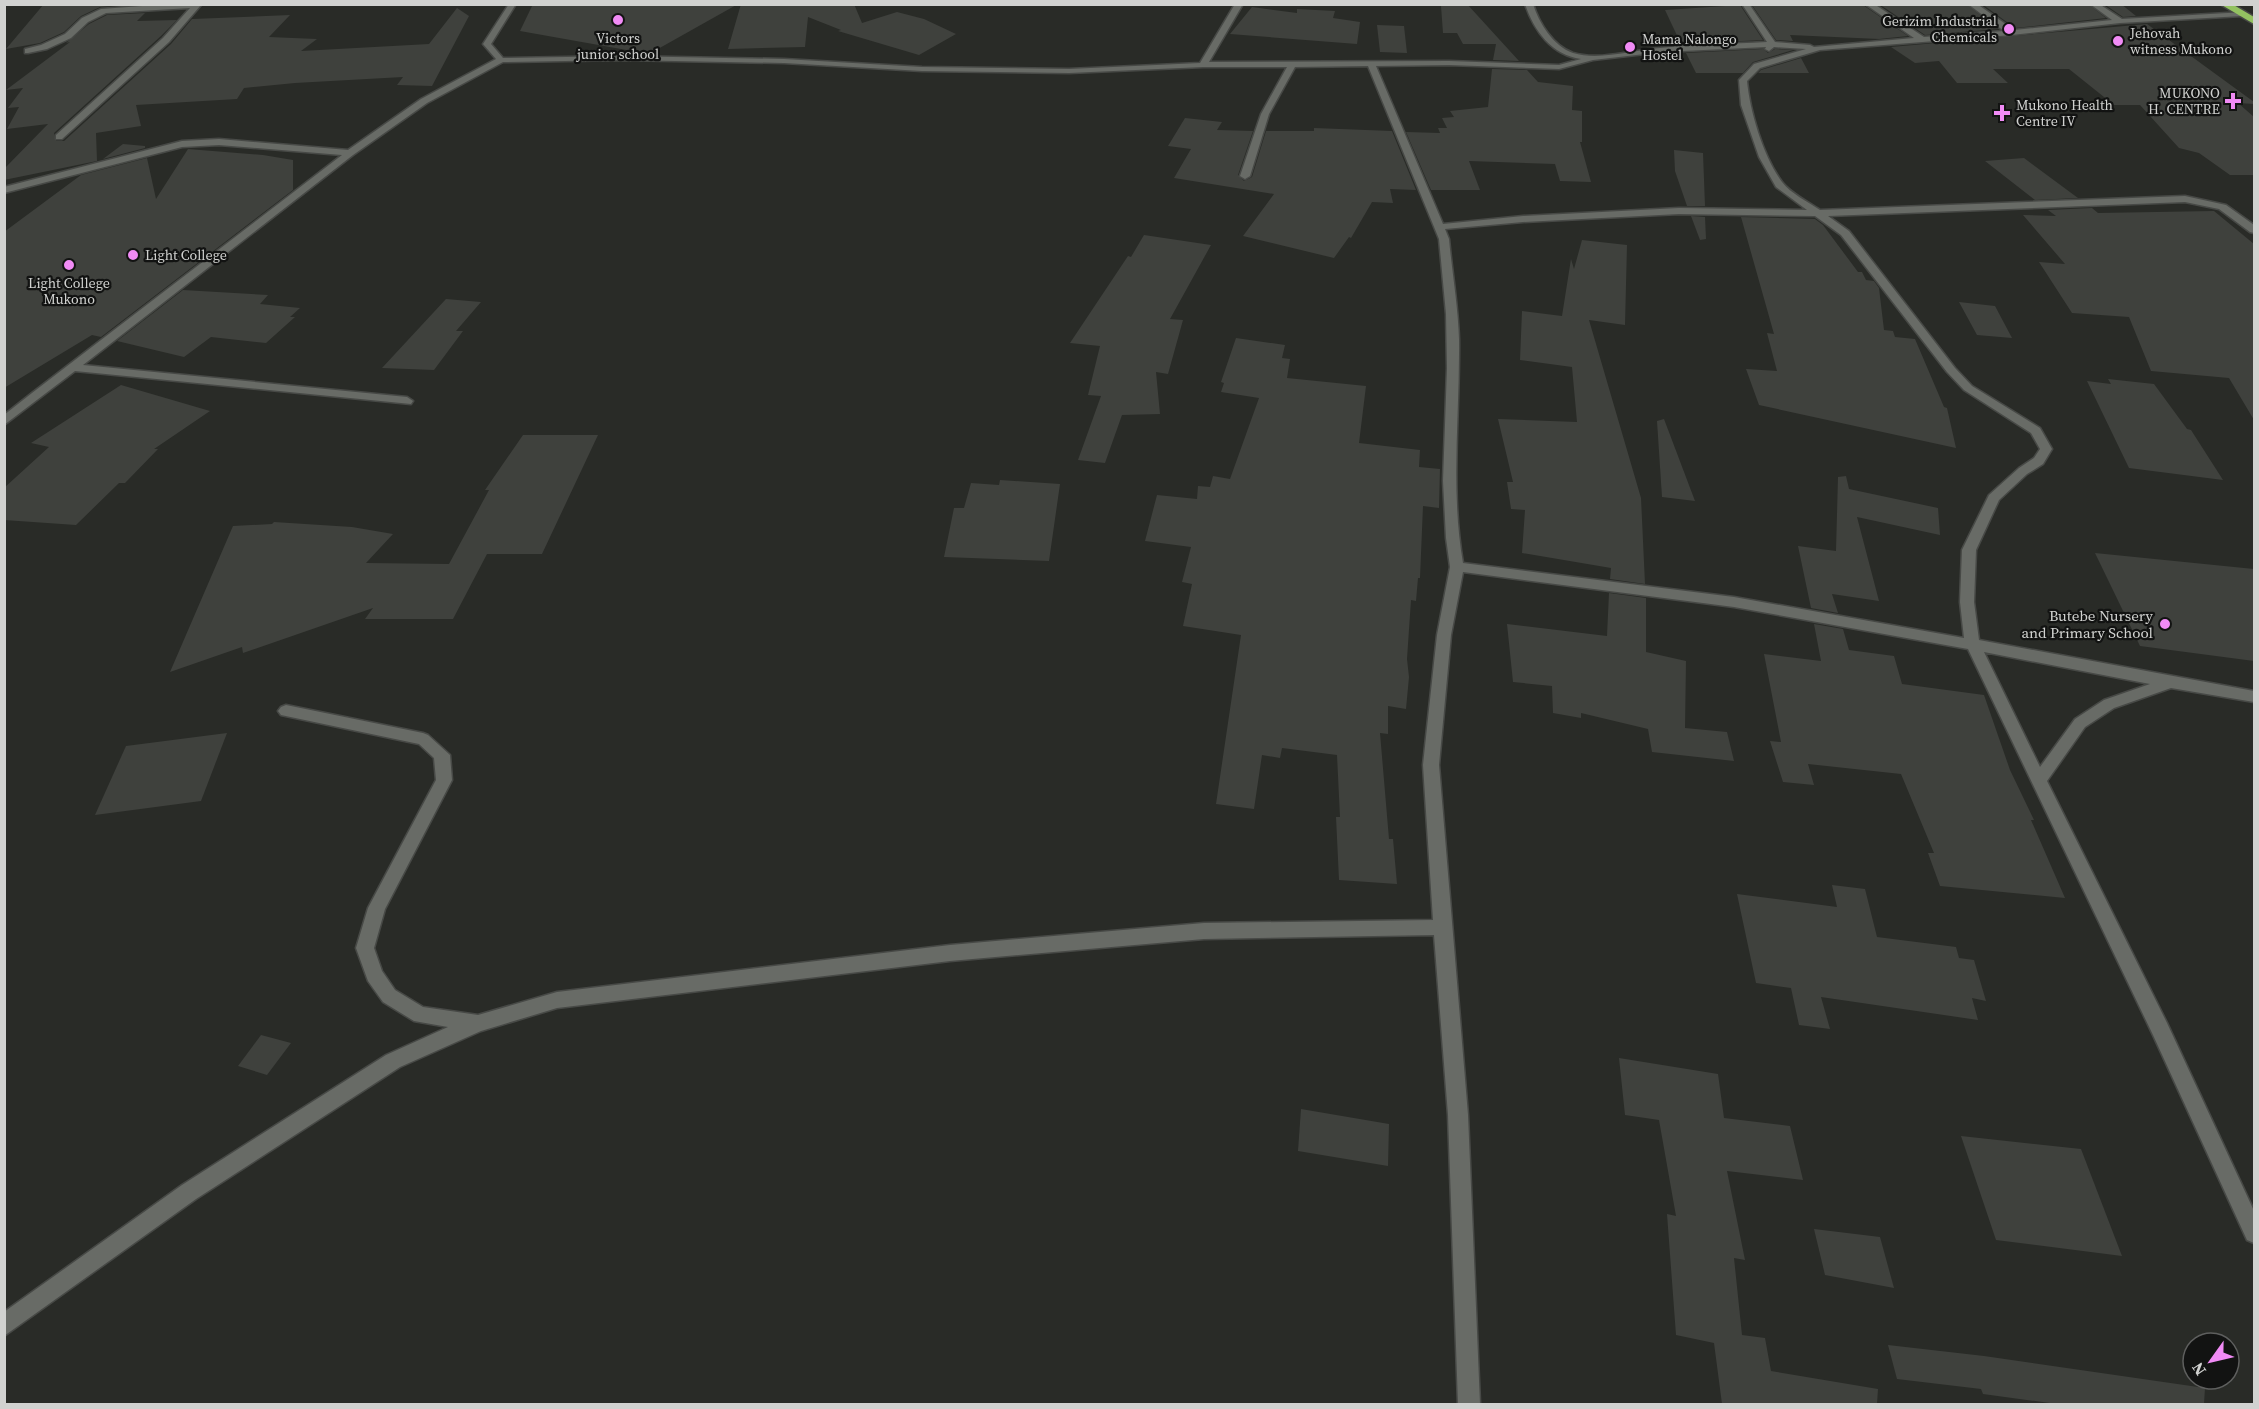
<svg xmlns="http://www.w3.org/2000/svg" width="2259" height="1409" font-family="'Source Serif 4',serif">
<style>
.building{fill:#3f413d}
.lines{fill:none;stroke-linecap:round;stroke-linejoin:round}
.street-casing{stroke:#474946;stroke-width:3}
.highway-casing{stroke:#474946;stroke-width:3}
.street{fill:#686b66;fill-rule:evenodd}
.highway{fill:#93c261;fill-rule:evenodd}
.poi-dot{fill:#f18bf5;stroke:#121312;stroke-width:2}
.labels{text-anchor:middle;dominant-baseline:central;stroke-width:4.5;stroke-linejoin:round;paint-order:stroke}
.far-poi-label{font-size:14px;fill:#d1d2d0;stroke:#121312;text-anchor:start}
.poi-label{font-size:15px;fill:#d1d2d0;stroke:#121312;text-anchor:end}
</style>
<rect width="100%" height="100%" fill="#292b27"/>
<!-- building -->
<g class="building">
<polygon points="44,4 132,4 100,7 81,16 64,32 40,43 6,49"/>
<polygon points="533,4 738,4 649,54 520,31"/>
<polygon points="741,4 854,4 862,23 897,12 924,19 956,34 919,55 838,31 841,30 808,17 805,47 728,49"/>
<polygon points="1443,4 1467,4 1519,61 1493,60 1496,44 1463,44 1457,33 1443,33 1441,6"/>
<polygon points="1813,4 1815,6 1863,5 1908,36 1879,39 1790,35 1793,41 1776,40 1752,5"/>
<polygon points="1879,4 1966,4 1998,29 1925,35"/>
<polygon points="1982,4 2088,4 2106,18 2015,28"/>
<polygon points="2104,4 2121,4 2136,16 2123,17"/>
<polygon points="1740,5 1763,40 1681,44 1665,10"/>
<polygon points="1252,7 1297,13 1297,9 1335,11 1333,18 1360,22 1357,44 1230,34"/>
<polygon points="457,8 469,16 432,86 397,85 403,77 295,83 244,88 237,99 136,105 141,126 96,133 97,161 4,180 4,169 48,124 7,129 19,107 8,108 23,88 6,90 70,42 66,43 89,24 107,15 145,13 137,21 177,20 161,36 54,133 56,141 64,141 171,44 192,19 290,15 269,37 317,39 301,51 429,44"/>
<polygon points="2147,24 2254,102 2254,104 2238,103 2254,117 2254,175 2230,175 2199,153 2179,148 2140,105 2114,105 2069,69 1993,69 2008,83 1957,83 1939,61 1915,63 1891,47"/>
<polygon points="1377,25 1404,26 1407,53 1380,52"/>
<polygon points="1763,49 1768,53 1775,49 1793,50 1753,62 1743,73 1696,73 1686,53"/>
<polygon points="1801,58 1809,73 1758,73 1761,70"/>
<polygon points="1492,69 1527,70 1538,82 1573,86 1572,110 1582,111 1582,142 1580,142 1591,182 1560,181 1555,164 1469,161 1480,190 1431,190 1406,132 1440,133 1438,128 1447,128 1442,118 1454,117 1450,111 1488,107"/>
<polygon points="1185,118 1222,122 1217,130 1253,131 1238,175 1244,181 1252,177 1266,131 1314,131 1314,128 1392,131 1416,190 1390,189 1393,203 1372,202 1351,238 1349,237 1334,258 1243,236 1274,194 1174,178 1191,149 1168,146"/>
<polygon points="123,144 145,146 145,148 103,159"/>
<polygon points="188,149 263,155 293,160 293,190 101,337 92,335 4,388 4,232 81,175 147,158 156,199"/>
<polygon points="1674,150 1703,153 1705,206 1687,206 1675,171"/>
<polygon points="2024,158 2078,198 2035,200 1985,161"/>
<polygon points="2092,208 2098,213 2214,211 2254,244 2254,420 2229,378 2151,371 2129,317 2072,313 2039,262 2065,264 2023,215 2056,216 2048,210"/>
<polygon points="1691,216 1705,217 1706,239 1700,240"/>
<polygon points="1741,217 1815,219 1823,225 1858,272 1862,272 1866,280 1874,281 1879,288 1884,330 1893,331 1895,337 1915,339 1944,407 1947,408 1956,448 1759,405 1746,369 1777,371 1767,333 1774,334"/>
<polygon points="1144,235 1211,245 1170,319 1183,320 1168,374 1156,372 1160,414 1122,415 1105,463 1078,460 1101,396 1088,395 1100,346 1070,343 1128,256 1131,257"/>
<polygon points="1582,240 1627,245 1625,325 1589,320 1641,498 1645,584 1610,579 1611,568 1522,553 1525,510 1511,509 1507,482 1513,482 1498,419 1577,422 1572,367 1520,360 1522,311 1562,316 1571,259 1574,269"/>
<polygon points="183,290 268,295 260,304 300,308 290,317 295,317 266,343 211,337 184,357 117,341"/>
<polygon points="446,299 481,302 456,331 463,331 434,370 382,368"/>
<polygon points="1959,302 1995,306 2012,338 1977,335"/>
<polygon points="1236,338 1285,345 1282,358 1290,359 1287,378 1366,386 1359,443 1420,450 1419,467 1440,469 1439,508 1423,506 1420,578 1418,578 1416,601 1411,600 1407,659 1409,677 1406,709 1388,706 1388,734 1380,733 1389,839 1393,839 1397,884 1339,880 1336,817 1340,817 1337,755 1282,748 1280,758 1262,755 1254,809 1216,804 1241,635 1183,626 1192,584 1182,582 1191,547 1145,541 1157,495 1197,499 1198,486 1210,487 1213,476 1230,479 1259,398 1221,392 1224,383 1221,382"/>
<polygon points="2108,379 2154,384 2187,429 2191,430 2223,480 2129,468 2087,381 2111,384"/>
<polygon points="121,385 210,411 154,449 158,449 125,483 119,483 76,525 4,520 4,488 49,447 31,443"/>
<polygon points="1664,419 1695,501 1662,497 1657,421"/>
<polygon points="523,435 598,435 542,554 487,554 453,619 365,619 373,608 243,653 242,647 170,672 233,526 272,524 274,522 352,527 393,534 366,563 449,564 489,490 485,490"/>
<polygon points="1846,476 1849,489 1938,508 1940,535 1857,517 1879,601 1832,594 1838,613 1811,608 1798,546 1836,551 1838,477"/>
<polygon points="1000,480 1060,484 1049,561 944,557 954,508 964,508 971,483 999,485"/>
<polygon points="2095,553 2254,569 2254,661 2140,646"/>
<polygon points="1609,593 1646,598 1646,652 1686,661 1685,728 1727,732 1734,761 1652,752 1648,729 1581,713 1581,718 1553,713 1552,686 1513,682 1507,624 1607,636"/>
<polygon points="1814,624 1843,629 1849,650 1894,656 1902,684 1984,695 2010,770 2034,820 2031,820 2065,898 1940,886 1928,853 1934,853 1901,774 1808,764 1814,785 1783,782 1770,741 1781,742 1764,654 1821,661"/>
<polygon points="227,733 201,801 95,815 126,746"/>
<polygon points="1832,885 1865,889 1877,937 1956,947 1959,958 1974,960 1986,1001 1972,998 1978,1020 1821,997 1830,1029 1799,1025 1791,988 1756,983 1737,894 1837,907"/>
<polygon points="261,1035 291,1043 267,1075 238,1066"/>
<polygon points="1619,1058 1718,1074 1724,1118 1790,1126 1803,1180 1727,1171 1745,1260 1734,1258 1742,1335 1765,1338 1771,1371 1878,1389 1877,1404 1722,1404 1714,1343 1676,1335 1667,1214 1676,1216 1659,1120 1625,1115"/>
<polygon points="1301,1109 1389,1124 1388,1166 1298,1151"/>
<polygon points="1961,1136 2081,1149 2122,1256 1996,1240"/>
<polygon points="1814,1229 1880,1237 1894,1288 1825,1275"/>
<polygon points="1888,1345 1984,1356 2205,1388 2204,1404 2057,1404 1983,1394 1981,1389 1897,1379"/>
</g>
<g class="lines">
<!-- street casing -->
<g class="street-casing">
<g id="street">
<polygon points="169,4 201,5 169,42 62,139 56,139 56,135 163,38 190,8 106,13 88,22 71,38 47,49 28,53 25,53 25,49 41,45 65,34 82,18 101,9"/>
<path d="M509 4H516L491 44 503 58 623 56 784 59 922 67 1069 69 1200 63 1235 4H1243L1209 62 1449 61 1559 65 1581 59C1552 55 1534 31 1525 4H1533C1539 23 1553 46 1573 53 1599 61 1633 50 1660 48 1695 44 1731 44 1767 42L1742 4H1749L1775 42 1810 45 1814 47 1914 38 1865 4H1874L1924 37 2004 31 1968 4H1977L2014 30 2112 20 2090 4H2099L2122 19 2245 12V16H2242L2120 23 2012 35 1820 50 1760 68 1747 81C1750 112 1763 156 1782 182 1790 193 1808 202 1820 210L2185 196 2226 205 2254 225V233L2250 232 2219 209 2185 202 1828 216 1849 231 1955 368 1972 386 2040 428 2052 449 2043 464 2027 474 1999 500 1976 550 1974 602 1979 640 2254 691V702L2171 688 2114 708 2085 727 2047 781 2167 1023 2254 1211V1243L2247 1240 2153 1035 1968 649 1734 607 1463 572 1451 635 1439 765 1468 1115 1480 1404H1458L1448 1115 1434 935 1204 939 950 961 557 1008 481 1031 400 1067 196 1199 4 1336V1312L182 1185 386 1055 448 1027 414 1021 383 1002 368 981 356 948 368 908 436 780 434 758 419 744 281 715 278 711 281 707 286 705 423 733 428 735 450 755 452 780 385 909 374 948 382 971 395 990 423 1007 478 1015 557 992 950 945 1204 923 1433 920 1423 765 1437 635 1450 567 1446 538 1443 481 1447 368 1446 314 1439 239 1368 66 1295 67 1269 114 1250 176 1245 179 1240 176 1261 114 1287 67H1203L1069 73 922 71 784 63 623 60 503 62 427 103 353 155 83 365 407 397 413 401 411 404 75 371 4 425V415L32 393 342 155 219 145 182 147 4 193V187L182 141 219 139 348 150 421 99 496 59 483 44ZM1766 47 1765 49 1769 51 1774 47 1806 49 1754 64 1739 80 1741 105 1759 157 1776 187 1807 210 1679 208 1523 216 1443 224 1376 66 1449 65 1559 69 1593 60 1662 52ZM1679 214 1815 216 1841 235 1947 372 1964 390 2031 433 2040 449 2034 458 2019 468 1989 495 1962 550 1960 602 1964 638 1734 597 1463 563C1450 488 1460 414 1459 339 1458 306 1452 272 1449 239L1445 229 1523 222ZM1984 652 2150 684 2104 700 2075 719 2040 767Z"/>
</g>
</g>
<!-- highway casing -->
<g class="highway-casing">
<polygon id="highway" points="2220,4 2232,4 2254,17 2254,24"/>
</g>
<!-- street -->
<use href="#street" class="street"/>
<!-- highway -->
<use href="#highway" class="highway"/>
</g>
<!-- markers -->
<g class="poi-dot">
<circle cx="618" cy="20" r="6"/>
<circle cx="2009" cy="29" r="6"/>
<circle cx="2118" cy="41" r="6"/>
<circle cx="1630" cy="47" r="6"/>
<path d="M2230 92h6v6h6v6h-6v6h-6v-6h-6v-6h6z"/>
<path d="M1999 104h6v6h6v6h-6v6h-6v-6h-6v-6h6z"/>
<circle cx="133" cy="255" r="6"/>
<circle cx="69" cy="265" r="6"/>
<circle cx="2165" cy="624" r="6"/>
</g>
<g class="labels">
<!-- far-poi labels -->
<g class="far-poi-label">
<text x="1997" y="21" text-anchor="end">Gerizim Industrial<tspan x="1997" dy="16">Chemicals</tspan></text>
<text x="2130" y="33">Jehovah<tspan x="2130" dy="16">witness Mukono</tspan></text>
<text x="618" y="38" text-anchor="middle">Victors<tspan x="618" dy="16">junior school</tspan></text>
<text x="1642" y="39">Mama Nalongo<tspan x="1642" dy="16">Hostel</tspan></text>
<text x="2220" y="93" text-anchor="end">MUKONO<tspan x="2220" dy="16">H. CENTRE</tspan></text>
<text x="2016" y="105">Mukono Health<tspan x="2016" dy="16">Centre IV</tspan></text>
<text x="145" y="255">Light College</text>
<text x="69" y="283" text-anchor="middle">Light College<tspan x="69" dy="16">Mukono</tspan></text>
</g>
<!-- poi labels -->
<g class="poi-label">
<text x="2153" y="615">Butebe Nursery<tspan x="2153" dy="17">and Primary School</tspan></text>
</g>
</g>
<!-- border -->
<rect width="2259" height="1409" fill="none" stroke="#d1d2d0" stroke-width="12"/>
<!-- north arrow -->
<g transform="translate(2211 1361) rotate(236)"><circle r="28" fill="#121312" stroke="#5e5f5e" stroke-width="1.5"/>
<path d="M0-4.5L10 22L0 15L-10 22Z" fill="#f18bf5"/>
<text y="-9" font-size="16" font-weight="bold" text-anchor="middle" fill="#d1d2d0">N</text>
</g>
</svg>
